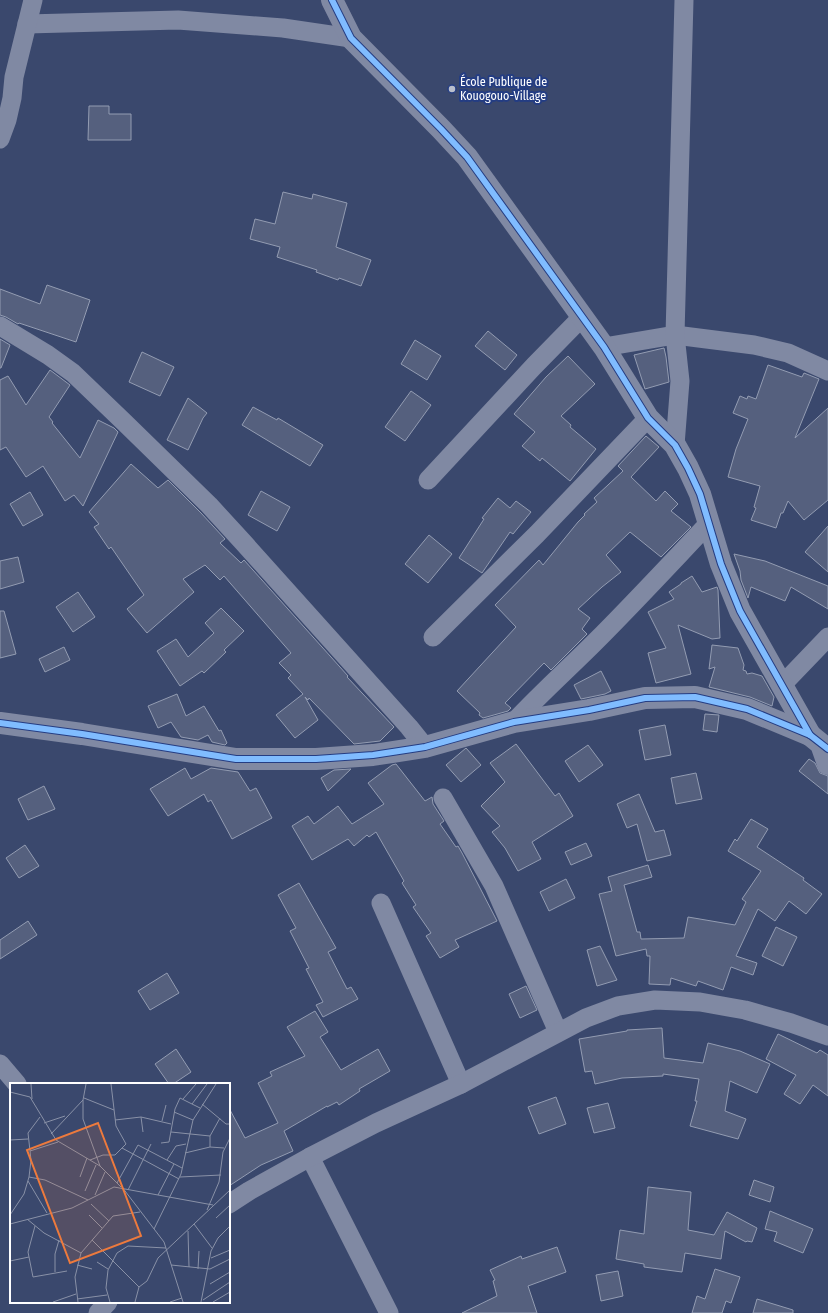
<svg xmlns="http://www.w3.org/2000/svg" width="828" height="1313" font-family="'Fira Sans Condensed',sans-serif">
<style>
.building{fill:#55607e;stroke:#939cb2}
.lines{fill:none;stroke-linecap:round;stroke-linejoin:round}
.minor{stroke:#8089a3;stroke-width:19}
.tertiary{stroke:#8089a3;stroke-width:22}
.cycleway-casing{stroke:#243d83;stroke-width:8}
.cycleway{stroke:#80bcff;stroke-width:6}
.poi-dot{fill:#babfcc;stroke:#243d83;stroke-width:1.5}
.labels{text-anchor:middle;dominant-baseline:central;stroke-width:4;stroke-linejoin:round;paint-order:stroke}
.poi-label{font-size:12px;fill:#fff;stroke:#243d83;text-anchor:start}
.inset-road{fill:none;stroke:#8991a7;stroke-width:1}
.view{fill:#ed7a3d;fill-opacity:0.15;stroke:#ed7a3d;stroke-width:2}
.inset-edge{fill:none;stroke:#fff;stroke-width:2}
</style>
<rect width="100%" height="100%" fill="#3a486d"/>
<!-- building -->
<g class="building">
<polygon points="89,106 109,106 109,114 131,114 131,140 88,140"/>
<polygon points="283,192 312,199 313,194 347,203 336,247 371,260 361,286 339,278 338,280 316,272 317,270 277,257 280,247 250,239 255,219 275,224"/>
<polygon points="47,285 90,300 76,342 19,323 18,324 6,317 0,315 0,289 40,304"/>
<polygon points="488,331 517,355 505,370 475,346"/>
<polygon points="0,339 10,345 1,368 0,368"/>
<polygon points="415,340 441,356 427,380 401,364"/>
<polygon points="664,348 666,357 669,382 645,389 634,355"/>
<polygon points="142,352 174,367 160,396 129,382"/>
<polygon points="568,356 595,384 561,416 571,425 570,427 596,449 570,481 542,458 540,461 522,446 535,432 514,414 546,377"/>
<polygon points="768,365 802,377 804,373 819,379 795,438 828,408 828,500 804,520 788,501 783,513 781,513 776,528 751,520 756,508 754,507 760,486 728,477 736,449 748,419 733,413 740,396 747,399 748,396 756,399"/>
<polygon points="50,370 70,385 49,417 53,422 52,423 80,458 98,420 114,428 118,432 83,506 74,495 65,501 43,466 26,477 6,447 0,450 0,380 8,376 26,405"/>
<polygon points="411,391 431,405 405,441 385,427"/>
<polygon points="188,398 207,413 203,418 188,450 167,440"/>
<polygon points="253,407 277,420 278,418 323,445 310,466 242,425"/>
<polygon points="646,436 659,447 631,477 656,501 665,491 678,504 671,511 691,527 661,557 630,532 606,555 621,572 602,587 578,609 590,618 582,629 587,634 551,670 544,663 505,703 511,708 508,711 483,718 479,715 480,713 457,691 516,627 495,605 539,560 543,565 578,522 585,515 584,514 597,502 594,498 623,471 618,466"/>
<polygon points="131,464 158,488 168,480 201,513 225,539 220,543 241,563 244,560 348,676 347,677 394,727 380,741 354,744 309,698 308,700 305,697 318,720 295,738 276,715 303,694 288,678 291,675 279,663 291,653 224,576 220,580 205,565 183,579 194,592 147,633 127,609 144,595 111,547 109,549 94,527 99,524 89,512"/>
<polygon points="261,491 290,507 277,531 248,515"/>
<polygon points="30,492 43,515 23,526 10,504"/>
<polygon points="498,498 510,508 516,501 531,512 513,534 510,532 482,573 459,558 484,519 482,518"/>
<polygon points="828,526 828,572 805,552"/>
<polygon points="429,535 452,554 428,583 405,564"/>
<polygon points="734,554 765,561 828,586 828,609 791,587 785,601 751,587 748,598 741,580 740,571"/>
<polygon points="18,557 24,582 0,589 0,561"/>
<polygon points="692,576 702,592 717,587 718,590 720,638 712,639 678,625 691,674 656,683 648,653 666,648 648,612 674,599 669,592 681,584 681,583"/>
<polygon points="78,592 95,617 73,632 56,607"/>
<polygon points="221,608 244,631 224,650 226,652 204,673 202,671 180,686 157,651 176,639 188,657 214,633 205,623"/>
<polygon points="0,611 4,611 16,654 0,658"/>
<polygon points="712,645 738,648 744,665 743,670 746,671 747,674 752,673 762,676 774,697 772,706 750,697 709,687 715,667 709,669"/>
<polygon points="64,647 70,660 45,672 39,659"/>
<polygon points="601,671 611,691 605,694 581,699 574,685"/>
<polygon points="177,694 186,716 204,706 219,731 221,730 227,743 225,745 212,742 208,735 198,740 181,737 171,722 158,728 148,706"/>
<polygon points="705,714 719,715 717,732 703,730"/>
<polygon points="665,725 671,755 645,760 639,730"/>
<polygon points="516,744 555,796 559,793 573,816 532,842 541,859 518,871 505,848 492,832 500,826 481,806 505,782 490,763"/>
<polygon points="588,745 603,765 579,782 565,761"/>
<polygon points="466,748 481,765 461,782 446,765"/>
<polygon points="809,759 815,763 820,773 828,776 828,794 799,771"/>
<polygon points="396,764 425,801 432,797 433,804 444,821 440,824 456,847 458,846 462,853 497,921 455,940 459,947 440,958 426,936 431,933 413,907 416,905 402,883 404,881 376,832 369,837 367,835 354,846 348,839 312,860 292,826 308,816 314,824 338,806 352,824 384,804 368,783 392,765"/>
<polygon points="185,768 191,779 211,768 238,772 250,791 256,788 272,818 232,839 211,800 208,802 204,794 168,816 150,789"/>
<polygon points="351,769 328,791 321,778 334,770"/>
<polygon points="696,773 702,799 676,804 671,778"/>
<polygon points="44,786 55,809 28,820 18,799"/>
<polygon points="639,794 655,832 664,830 671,855 647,861 637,824 627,828 617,804"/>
<polygon points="751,819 768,829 757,847 804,878 803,880 822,894 806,914 789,901 775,921 758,909 736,956 757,963 753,975 731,967 723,990 698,981 696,986 671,978 670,985 649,984 650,956 647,956 646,949 616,956 599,894 612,891 608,877 648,865 652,877 624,885 637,932 640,932 641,939 684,938 688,917 735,925 746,902 742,899 761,871 728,851 735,839 737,841"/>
<polygon points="586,843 592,856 571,865 565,852"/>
<polygon points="25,845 39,866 19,878 6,858"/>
<polygon points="566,879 575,898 549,911 540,892"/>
<polygon points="299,883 336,948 328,952 347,989 351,987 358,999 323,1017 316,1005 323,1002 306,969 309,968 290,931 296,928 278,895"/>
<polygon points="28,921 37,935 0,959 0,940"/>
<polygon points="776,927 797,937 783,966 762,956"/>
<polygon points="600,946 617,980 597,986 587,950"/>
<polygon points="167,973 179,993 150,1010 138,991"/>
<polygon points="526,986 537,1010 520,1018 509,994"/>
<polygon points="315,1011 328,1032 320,1037 341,1070 378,1049 390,1071 359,1089 360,1091 339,1105 337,1102 327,1107 327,1106 284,1131 293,1151 261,1165 229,1186 229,1108 245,1138 278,1123 258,1083 272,1076 270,1072 305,1056 287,1027"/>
<polygon points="662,1028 664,1058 703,1063 708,1043 740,1051 770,1064 757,1093 730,1081 725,1111 746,1119 738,1139 690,1126 697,1101 695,1101 699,1079 663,1074 663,1076 622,1078 595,1084 592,1071 585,1072 579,1039 627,1031 627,1030"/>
<polygon points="778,1034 817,1053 820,1050 828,1055 828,1096 813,1085 800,1104 784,1094 796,1075 766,1059"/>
<polygon points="176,1049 191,1072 173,1084 169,1084 155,1064"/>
<polygon points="556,1097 566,1124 539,1134 528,1107"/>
<polygon points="608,1103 615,1128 594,1133 587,1108"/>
<polygon points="754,1180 774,1187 770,1202 749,1195"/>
<polygon points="648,1187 691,1192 688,1230 714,1235 727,1212 757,1228 752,1242 747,1241 746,1242 725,1231 721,1259 685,1253 682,1272 644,1267 644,1264 616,1259 620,1230 644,1234"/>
<polygon points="770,1211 813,1229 803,1253 774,1241 777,1232 765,1229"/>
<polygon points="557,1247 566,1272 528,1286 537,1313 462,1313 497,1296 493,1281 495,1280 490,1270 521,1256 522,1259"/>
<polygon points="715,1269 740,1277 731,1303 726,1301 722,1313 692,1313 697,1296 705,1299"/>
<polygon points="618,1271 623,1296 601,1301 596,1275"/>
<polygon points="757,1299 793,1310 793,1313 753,1313"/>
</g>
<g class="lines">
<!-- minor -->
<g class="minor">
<polyline points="27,24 178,20 283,28 351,38"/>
<polyline points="0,139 7,120 12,98 14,77 33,0"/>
<polyline points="0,326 48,355 73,373 124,422 209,505 242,541 409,727 425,747"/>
<polyline points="604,347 675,335 754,345 788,353 828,371"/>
<polyline points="675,445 680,381 675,335 684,0"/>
<polyline points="428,480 534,366 582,317"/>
<polyline points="433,637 537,534 648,418"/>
<polyline points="782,685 828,637"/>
<path d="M514 722C540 694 568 669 595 642 634 603 671 563 709 523"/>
<polyline points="443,798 494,886 558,1032"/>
<polyline points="381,903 461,1084"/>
<polyline points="0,1064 17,1084"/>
<polyline points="310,1157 389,1313"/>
<polyline points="229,1204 249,1191 310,1157 376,1123 461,1084 586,1018 618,1006 655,1000 700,1002 745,1010 791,1023 828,1036"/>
<polyline points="98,1313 108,1302"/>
</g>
<!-- tertiary -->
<g class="tertiary">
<polyline points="332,0 351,38 441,129 467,157 604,347 648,418 675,445 688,468 700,494 721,564 740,611 810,735"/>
<polyline points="0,723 82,734 236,759 316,759 373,755 425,747 514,722 589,710 645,698 695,697 747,709 810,735 821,744 828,764"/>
</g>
<!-- cycleway casing -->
<g class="cycleway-casing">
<g id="cycleway">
<polyline points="332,0 351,38 441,129 467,157 604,347 648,418 675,445 688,468 700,494 721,564 740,611 810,735"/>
<polyline points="0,723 82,734 236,759 316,759 373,755 425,747 514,722 589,710 645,698 695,697 747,709 810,735 828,749"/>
</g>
</g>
<!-- cycleway -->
<use href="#cycleway" class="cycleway"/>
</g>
<!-- markers -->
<circle class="poi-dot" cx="452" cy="89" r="4"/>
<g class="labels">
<!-- poi labels -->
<g class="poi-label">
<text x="460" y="82">École Publique de<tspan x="460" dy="14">Kouogouo-Village</tspan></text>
</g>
</g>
<!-- overview -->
<g transform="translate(10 1083)">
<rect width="220" height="220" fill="#3a486d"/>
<path class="inset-road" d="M21 1 22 16M0 9 20 14 46 57 90 83 111 104M74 15 104 27M173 16 186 1M73 17V36L90 83M182 21 197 1M192 21 216 41H220M164 29 183 37M131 34 133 49M105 37 131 34 161 41M152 38 156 22M34 40 55 33M161 49 200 53M41 51 73 17 76 1M0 57 18 56M151 60 159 59 165 26 170 15 190 25M200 64V53L210 35M112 65 169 96M20 68 48 59M175 70 200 64 214 65M80 77 93 72H105L116 61 106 43 101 1M157 77 166 63 176 61M19 94 21 77 18 50 30 34M70 94 77 75M170 94 211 92M18 98 37 130M107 100 128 62 172 85M112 104 154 159 173 219M118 107 141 61M75 108 86 82M85 112 95 89M148 112 164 81M81 121 99 138M197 127 209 99 213 69 220 55M0 132 14 111 19 94 35 97 78 117M79 132 92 145M206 135 220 122M17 136 34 150 71 170M0 141 62 125 104 104 203 122M184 141 202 165M25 143 18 169 23 194 57 188M144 146 171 91 183 37 206 1M178 148 179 184M82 157 129 204 137 198 148 175 220 107M201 175 220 167M0 178 19 174M87 179 98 186M67 182 82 186M161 182 200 186 220 176M188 186 189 168M45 189V171L49 157M200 201 220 189M67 216 97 212M193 217 220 199M43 219 66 211M68 219 65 194 71 170 103 133 130 129M100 219 96 205 98 187 107 170 118 163 156 165M125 219 129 204M160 219 172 215M191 219 201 168 208 155 220 143M203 219 220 209"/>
<path class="view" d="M88 40 131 153 60 180 17 67Z"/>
<rect width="220" height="220" class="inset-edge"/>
</g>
</svg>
